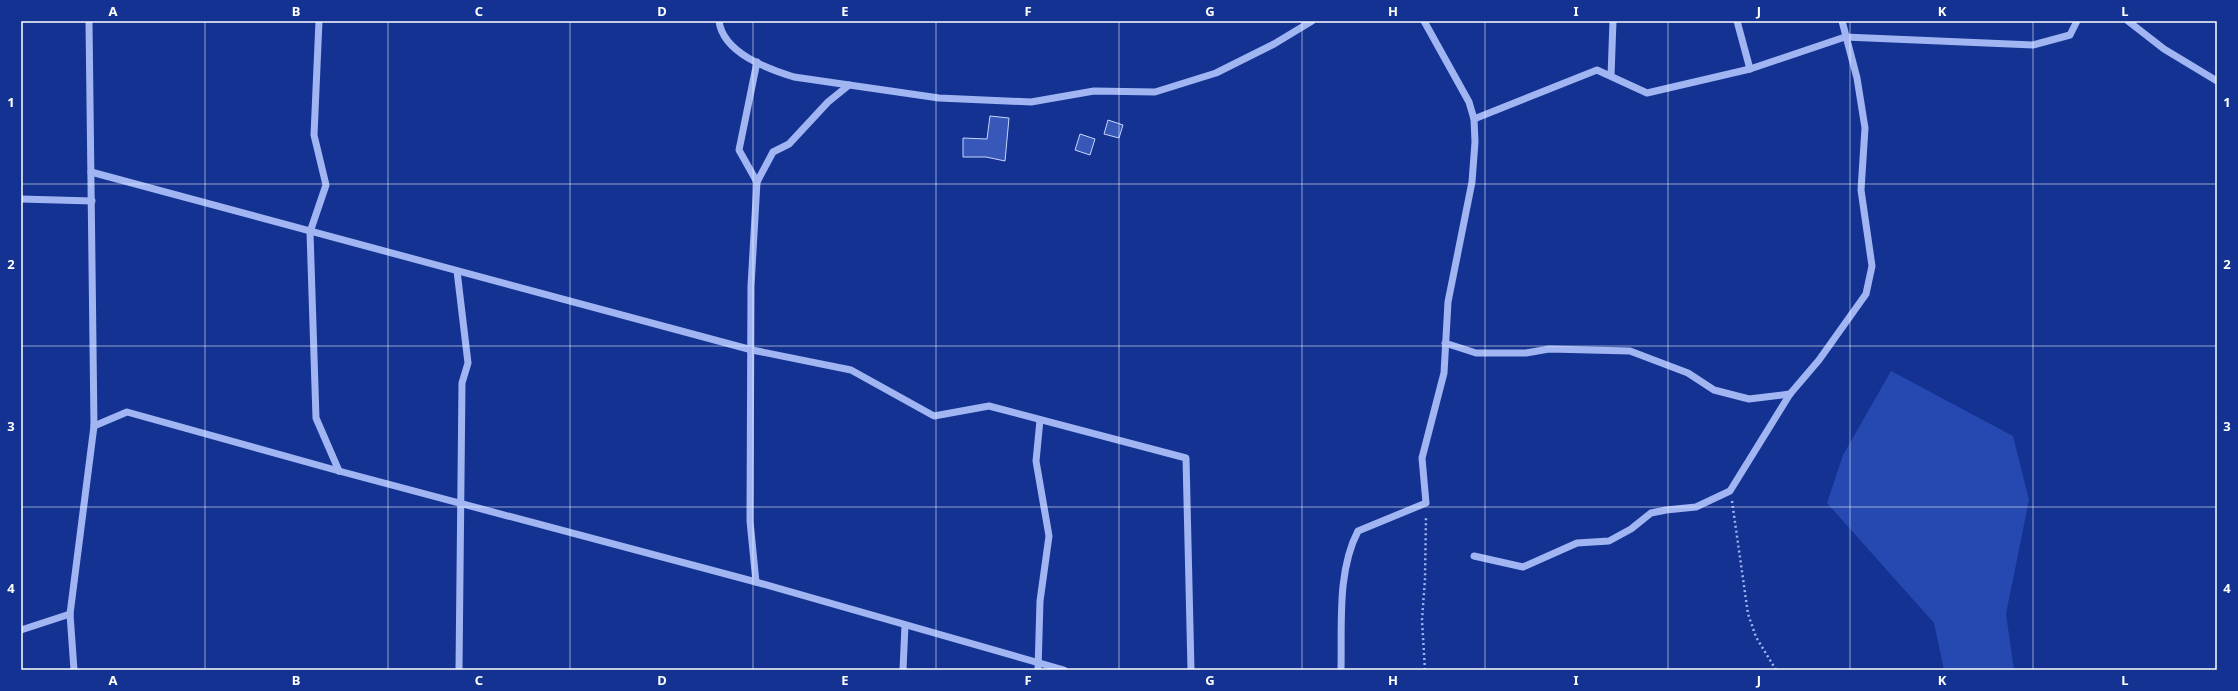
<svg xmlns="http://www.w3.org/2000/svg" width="2238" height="691" font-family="'Noto Sans',sans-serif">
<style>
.green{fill:#2549b0}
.building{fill:#3758b8;stroke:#c7d5fc}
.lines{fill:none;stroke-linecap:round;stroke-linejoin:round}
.path{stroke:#a0b5f1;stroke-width:2.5;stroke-dasharray:2 3;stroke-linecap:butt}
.minor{stroke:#a0b5f1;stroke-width:7}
.grid{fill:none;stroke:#fff;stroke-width:1;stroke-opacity:0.55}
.neatline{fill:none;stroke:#fff;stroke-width:1.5}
.grid-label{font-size:13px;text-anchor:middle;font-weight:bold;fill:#fff}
</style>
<rect width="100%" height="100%" fill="#133291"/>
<!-- green -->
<polygon class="green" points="1891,371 2013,436 2029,500 2006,614 2014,670 1944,670 1934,623 1827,503 1843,455"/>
<!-- building -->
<g class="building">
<polygon points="990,116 1009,118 1005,161 986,157 963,157 963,138 987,139"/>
<polygon points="1108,120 1123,125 1119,138 1104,134"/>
<polygon points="1080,134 1095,139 1090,155 1075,150"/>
</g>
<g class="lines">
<!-- path -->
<g class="path">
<polyline points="1732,501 1748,614 1756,637 1776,670"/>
<polyline points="1425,670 1422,620 1425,579 1426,516"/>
</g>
<!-- minor -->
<g class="minor">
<polyline points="319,21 314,135 326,185 310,232 316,418 339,471"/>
<path d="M719 21C723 53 768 69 794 77L939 98 1031 102 1094 91 1155 92 1216 73 1274 44 1312 21"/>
<polyline points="1737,21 1750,69"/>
<polyline points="2128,21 2164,49 2217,81"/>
<polyline points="1611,76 1613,21"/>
<polyline points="1474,119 1597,70 1647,93 1750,69 1845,37 2033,45 2070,35 2077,21"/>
<polyline points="91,172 752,350 851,370 934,416 989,406 1186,458 1191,670"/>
<polyline points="757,182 739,150 757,62"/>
<polyline points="21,199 92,201"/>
<polyline points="457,271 468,363 462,383 459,670"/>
<polyline points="1445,343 1476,353 1526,353 1549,349 1630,351 1688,373 1714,390 1749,399 1790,394"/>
<polyline points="94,426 127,412 339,471 756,582 1064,670"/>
<polyline points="1474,556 1523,567 1577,543 1609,541 1631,529 1651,513 1666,510 1696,507 1730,491 1790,394 1819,360 1866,294 1872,266 1861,190 1865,128 1857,78 1842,21"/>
<polyline points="756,582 750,521 751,286 757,182 773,152 789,144 828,102 849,85"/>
<polyline points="21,630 70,614"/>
<polyline points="74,670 70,614 94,426 89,21"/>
<polyline points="903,670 905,625"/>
<polyline points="1038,670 1040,601 1049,536 1036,461 1040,420"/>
<path d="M1341 670C1342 625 1337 571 1358 531L1426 503 1422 458 1444 373 1448 302 1472 182 1475 142 1474 119 1469 102 1424 21"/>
</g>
</g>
<!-- grid -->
<path class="grid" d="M205 21V670M388 21V670M570 21V670M753 21V670M936 21V670M1119 21V670M1302 21V670M1485 21V670M1668 21V670M1850 21V670M2033 21V670M21 184H2217M21 346H2217M21 507H2217"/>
<!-- border -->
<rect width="2238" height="691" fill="none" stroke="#133291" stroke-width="44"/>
<rect x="22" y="22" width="2194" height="647" class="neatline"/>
<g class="grid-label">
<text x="113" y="16">A</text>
<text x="296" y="16">B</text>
<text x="479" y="16">C</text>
<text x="662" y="16">D</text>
<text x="845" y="16">E</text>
<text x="1028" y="16">F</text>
<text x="1210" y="16">G</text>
<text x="1393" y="16">H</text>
<text x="1576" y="16">I</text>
<text x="1759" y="16">J</text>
<text x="1942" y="16">K</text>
<text x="2125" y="16">L</text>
<text x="11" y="107">1</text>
<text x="2227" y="107">1</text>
<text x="11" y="269">2</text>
<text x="2227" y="269">2</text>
<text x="11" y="431">3</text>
<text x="2227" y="431">3</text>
<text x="11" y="593">4</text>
<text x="2227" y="593">4</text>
<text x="113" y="685">A</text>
<text x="296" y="685">B</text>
<text x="479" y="685">C</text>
<text x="662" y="685">D</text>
<text x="845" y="685">E</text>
<text x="1028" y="685">F</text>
<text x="1210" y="685">G</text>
<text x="1393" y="685">H</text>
<text x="1576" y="685">I</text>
<text x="1759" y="685">J</text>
<text x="1942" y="685">K</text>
<text x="2125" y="685">L</text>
</g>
</svg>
